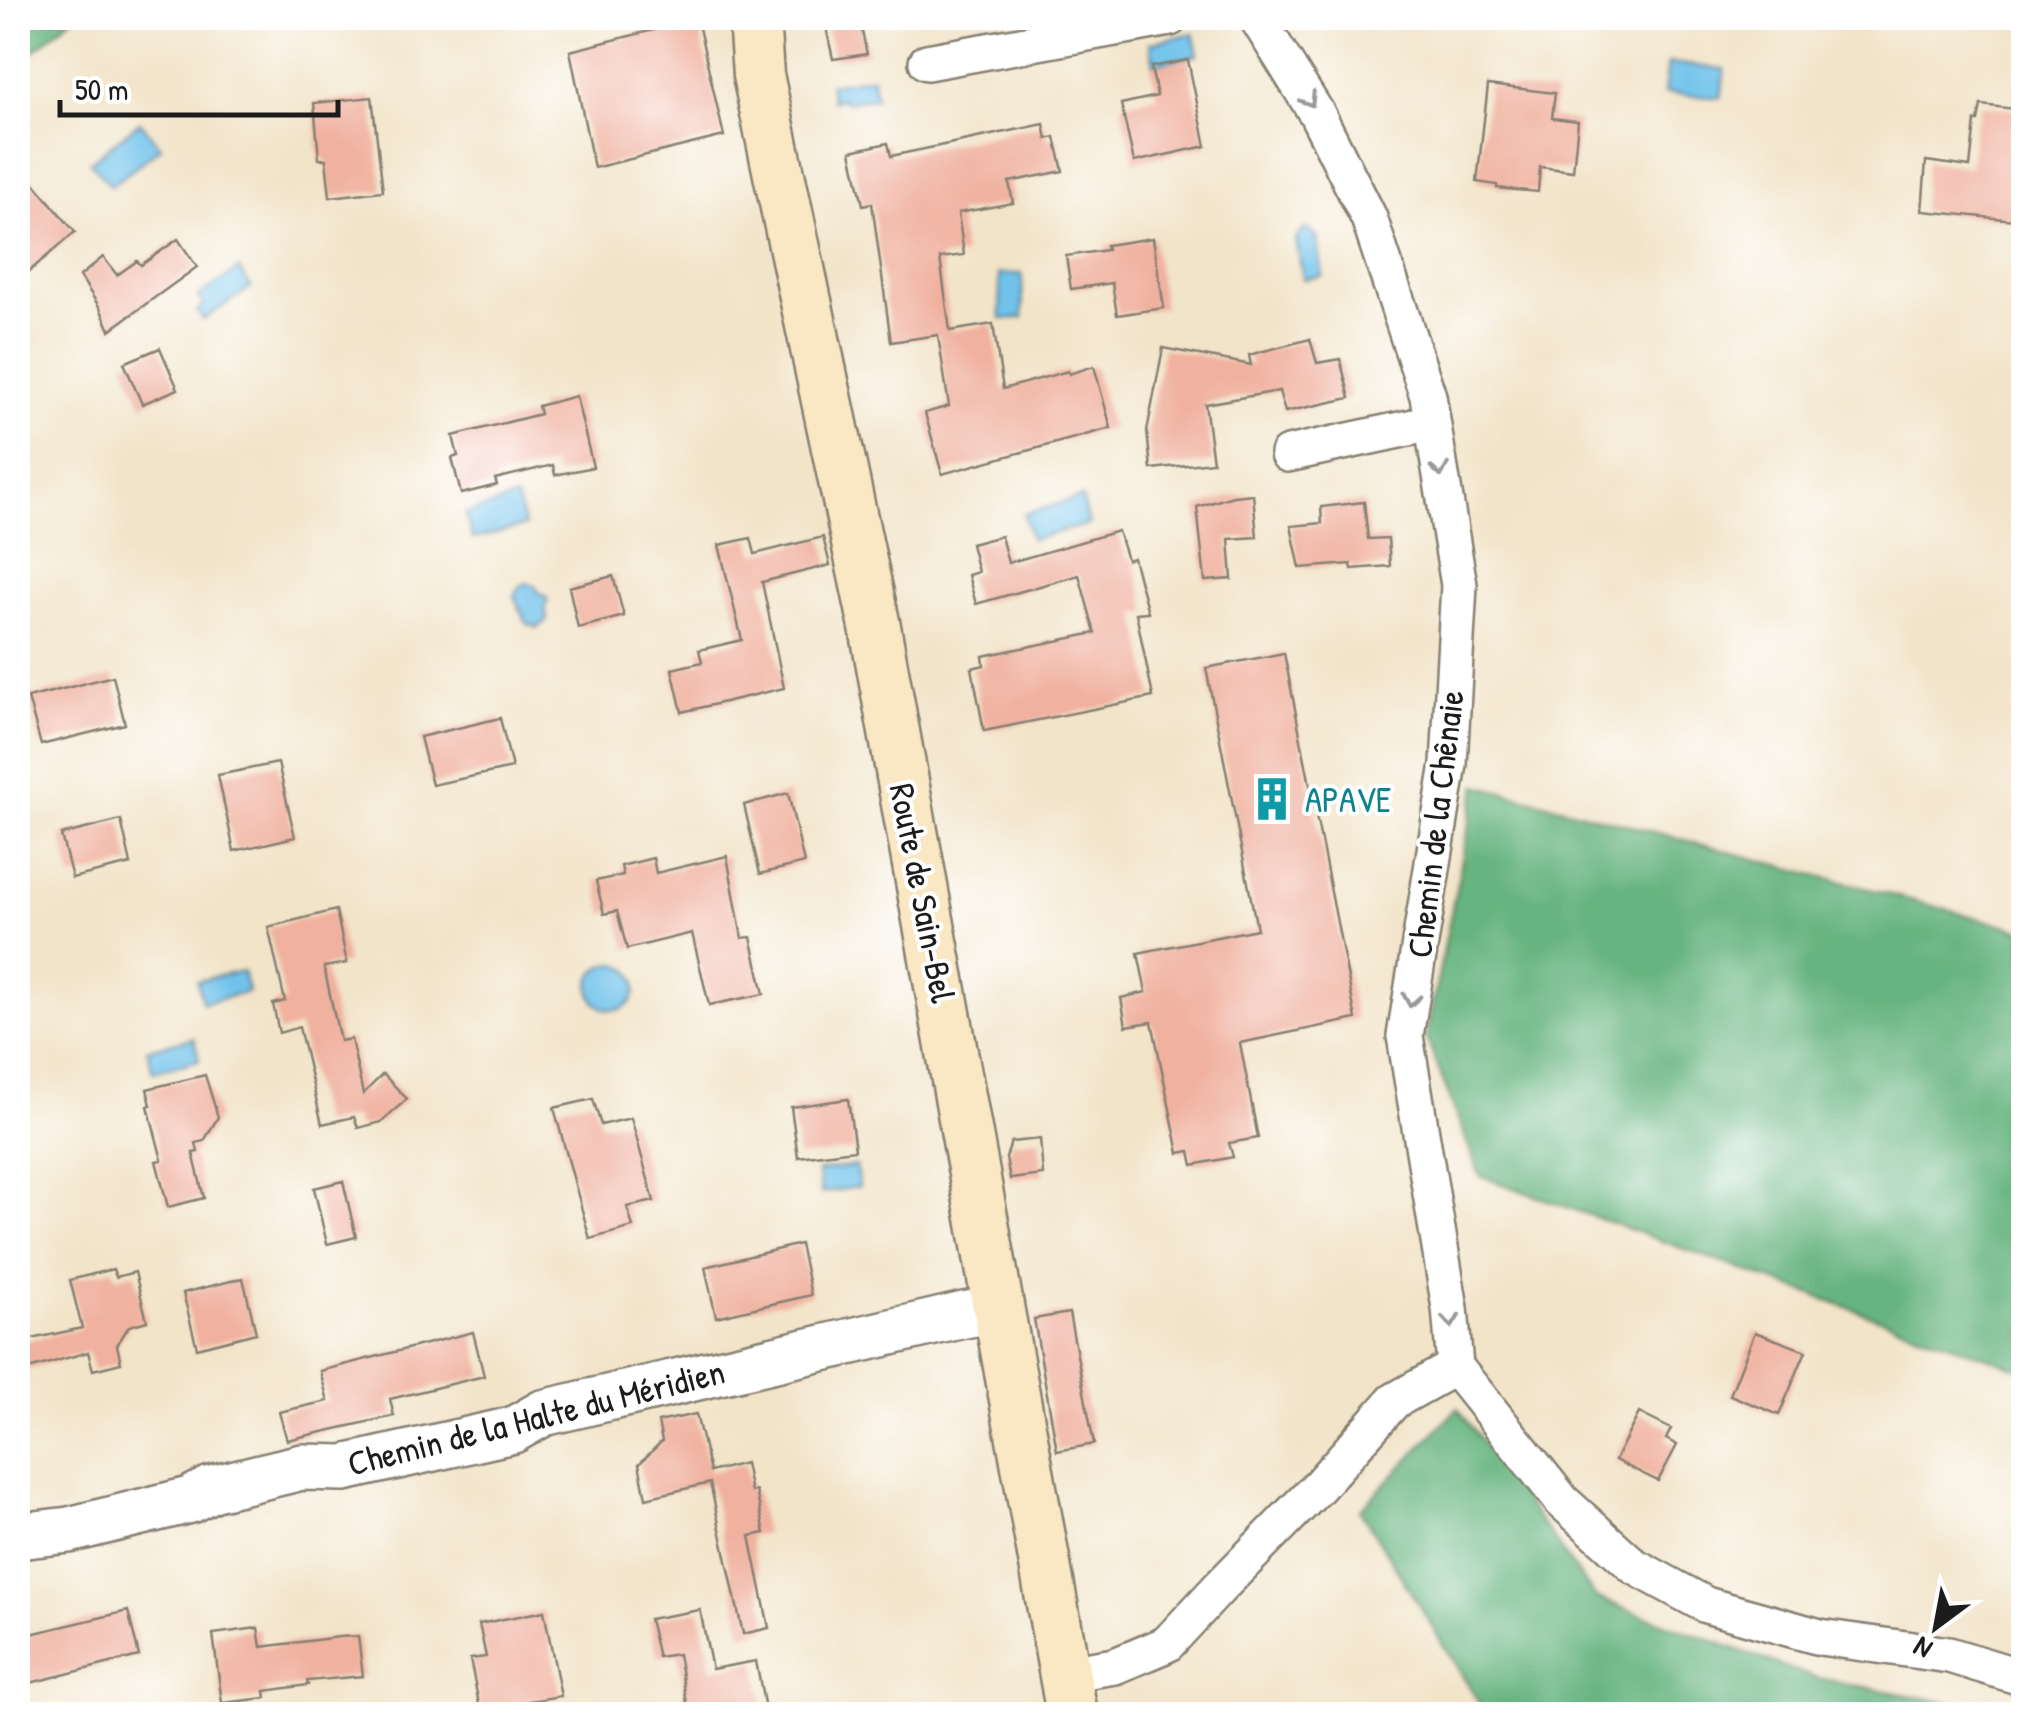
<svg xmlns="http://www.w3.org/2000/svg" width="2041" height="1732" font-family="'Patrick Hand',sans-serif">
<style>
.built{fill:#f4d3c0}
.forest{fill:#66b47f;stroke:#41684e;stroke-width:2.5}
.water{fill:#6fc2eb;stroke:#466f84;stroke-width:2.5}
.building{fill:#f0b19f}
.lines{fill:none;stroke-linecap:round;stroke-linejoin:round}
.minor-casing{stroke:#878072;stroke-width:40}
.tertiary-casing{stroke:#878072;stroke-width:50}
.secondary-casing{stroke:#878072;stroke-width:55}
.minor{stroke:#fff;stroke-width:35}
.tertiary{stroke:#fff;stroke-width:45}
.secondary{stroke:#fae7c3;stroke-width:50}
.oneway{stroke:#999}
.labels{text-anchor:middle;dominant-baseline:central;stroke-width:8;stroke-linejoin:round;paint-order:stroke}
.culture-label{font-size:35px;fill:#0d838f;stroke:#fff;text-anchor:start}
.street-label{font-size:35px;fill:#1c1c1c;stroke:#fff}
</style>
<rect width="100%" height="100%" fill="#fff"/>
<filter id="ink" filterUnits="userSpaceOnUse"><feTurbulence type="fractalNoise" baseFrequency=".01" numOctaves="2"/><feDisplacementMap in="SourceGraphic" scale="20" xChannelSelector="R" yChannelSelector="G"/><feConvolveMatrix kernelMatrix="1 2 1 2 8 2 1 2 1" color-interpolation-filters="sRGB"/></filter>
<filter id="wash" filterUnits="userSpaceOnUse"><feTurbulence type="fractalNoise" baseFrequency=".0048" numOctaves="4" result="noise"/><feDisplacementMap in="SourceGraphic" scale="40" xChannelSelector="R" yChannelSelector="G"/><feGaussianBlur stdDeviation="2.25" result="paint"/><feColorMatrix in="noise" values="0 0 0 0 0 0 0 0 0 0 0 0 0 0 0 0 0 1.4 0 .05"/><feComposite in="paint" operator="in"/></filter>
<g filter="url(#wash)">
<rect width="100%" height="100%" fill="#f2e4c9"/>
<!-- built -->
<polygon class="built" points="1718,18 1868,18 1866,33"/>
<!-- forest -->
<g class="forest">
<polygon points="18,18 72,18 18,65"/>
<polygon points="1477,785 2023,930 2023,1370 1480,1176 1426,1037"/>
<polygon points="1458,1408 1596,1598 1812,1677 2009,1714 1486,1714 1360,1510"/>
</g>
<!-- water -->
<g class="water">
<polygon points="1193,33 1198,55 1154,64 1150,43"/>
<polygon points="1668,63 1725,69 1721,98 1664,93"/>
<polygon points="872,77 876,98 845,102 843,99 832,101 829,84"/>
<polygon points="140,122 161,147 111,186 90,162"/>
<polygon points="1307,229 1317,236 1323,276 1303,279 1296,239 1303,231"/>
<polygon points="239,269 251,287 203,320 197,311 204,306 198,297"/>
<polygon points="999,274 1022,274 1023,318 1001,319"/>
<polygon points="1082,497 1089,524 1031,540 1024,514"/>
<polygon points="516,498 525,526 473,539 465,514"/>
<polygon points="528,583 536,587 540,595 545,595 548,601 545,606 547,620 538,628 526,623 515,597 519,586"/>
<circle cx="613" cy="987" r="23"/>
<polygon points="243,971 248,992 203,1003 197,981"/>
<polygon points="194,1038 199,1060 153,1072 147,1049"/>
<polygon points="856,1166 859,1187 821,1193 818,1171"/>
</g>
<g id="blocks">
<!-- building -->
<g class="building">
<polygon points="824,18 859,18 867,54 833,59"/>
<polygon points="697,19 724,136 594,168 570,51"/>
<polygon points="1188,60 1206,146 1134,162 1121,104 1157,96 1151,67"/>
<polygon points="1488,85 1555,93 1552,118 1578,121 1573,171 1540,167 1538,192 1497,188 1497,185 1477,182"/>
<polygon points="372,97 383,191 330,197 326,159 319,159 314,103"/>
<polygon points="1981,105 2024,110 2024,172 2019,172 2014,220 1922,211 1926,161 1970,167 1975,121 1978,121"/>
<polygon points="1044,124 1047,139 1055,137 1063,171 1009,182 1013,203 958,213 964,255 940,258 950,331 993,324 1003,389 1068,371 1069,374 1094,366 1111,428 942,474 925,413 949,406 938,335 891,342 872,203 863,205 851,151 888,143 891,156"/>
<polygon points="18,164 75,232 18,281"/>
<polygon points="1153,238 1164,308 1117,315 1112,283 1071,289 1066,256 1107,250 1106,245"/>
<polygon points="178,239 197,267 110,330 100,308 80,276 103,257 117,275 137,261 141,265"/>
<polygon points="1310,339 1317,363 1340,359 1350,398 1285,412 1279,391 1205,404 1213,462 1151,469 1147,431 1163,348 1251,365 1249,355"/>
<polygon points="160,348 178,389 142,404 124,363"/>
<polygon points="576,396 593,467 555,475 553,465 495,479 497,485 461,494 452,458 458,456 453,436 540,414 538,406"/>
<polygon points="1253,494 1257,537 1229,539 1232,579 1205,581 1197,507 1233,496"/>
<polygon points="1364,502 1368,539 1388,538 1390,566 1352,569 1351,564 1300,568 1291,526 1322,523 1321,507"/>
<polygon points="1118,531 1127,560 1133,558 1148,612 1136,613 1153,697 984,731 972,668 984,665 983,656 1095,633 1079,575 976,604 968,575 978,572 971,544 1001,536 1008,563"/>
<polygon points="823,537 830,565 762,582 784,688 682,712 672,669 702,662 699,650 742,640 719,545 751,538 755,554"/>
<polygon points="613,576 624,616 578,628 569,587"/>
<polygon points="1284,653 1356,1019 1240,1043 1258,1138 1229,1143 1233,1157 1193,1165 1190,1151 1179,1153 1152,1022 1126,1026 1121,998 1146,992 1138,953 1257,929 1206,668"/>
<polygon points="113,676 125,724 41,745 28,698"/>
<polygon points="500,718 512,768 432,785 420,737"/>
<polygon points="278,763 295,837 234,851 218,775"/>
<polygon points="788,793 804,863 760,874 744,805"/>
<polygon points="121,820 131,864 72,878 61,835"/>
<polygon points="727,856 742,938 751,937 764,994 709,1005 692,933 627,949 617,911 604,914 596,881 623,875 621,866 653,858 656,873"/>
<polygon points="336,910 347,963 324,967 340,1041 351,1039 363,1094 383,1074 407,1099 381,1122 358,1128 354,1117 322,1124 299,1027 279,1033 273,1004 285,1001 268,927"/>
<polygon points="205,1075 218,1117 204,1141 196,1143 198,1152 193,1153 204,1198 168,1207 156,1161 162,1160 148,1106 151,1105 147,1089"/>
<polygon points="593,1099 601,1125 631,1118 654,1201 627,1207 633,1227 590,1239 554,1108"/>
<polygon points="848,1099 855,1150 798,1157 791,1107"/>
<polygon points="1040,1139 1043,1175 1010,1179 1006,1158 1011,1142"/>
<polygon points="343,1181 356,1237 327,1244 314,1188"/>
<polygon points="800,1244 811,1295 716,1317 705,1267"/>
<polygon points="113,1269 116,1277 135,1272 147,1321 129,1326 117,1345 121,1363 93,1370 88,1352 18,1372 18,1342 82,1328 70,1280"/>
<polygon points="243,1278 256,1333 197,1348 183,1293"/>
<polygon points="1069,1313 1094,1444 1057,1451 1034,1319"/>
<polygon points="473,1332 484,1376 390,1399 394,1416 287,1440 279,1412 328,1401 320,1371"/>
<polygon points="1755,1332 1806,1351 1779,1415 1730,1395"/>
<polygon points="1639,1413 1671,1429 1666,1439 1677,1445 1658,1481 1615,1460"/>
<polygon points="696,1414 710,1472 745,1463 751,1492 756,1491 765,1533 750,1536 769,1628 743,1634 710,1483 646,1498 639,1464 662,1441 658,1422"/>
<polygon points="700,1610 712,1669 756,1661 766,1714 689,1714 678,1654 658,1657 649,1619"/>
<polygon points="128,1611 139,1656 18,1686 18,1637"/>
<polygon points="544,1611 561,1696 529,1701 530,1711 510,1714 481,1714 470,1659 486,1657 479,1624"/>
<polygon points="258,1628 261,1647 339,1637 358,1636 363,1676 307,1681 308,1685 265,1691 266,1698 222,1703 213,1634"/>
</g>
</g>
</g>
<g filter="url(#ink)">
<use href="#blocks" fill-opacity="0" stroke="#878072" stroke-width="2.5"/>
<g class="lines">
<!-- minor casing -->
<g class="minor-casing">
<g id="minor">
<polyline points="1257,18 1317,114 1369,218 1428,396 1459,585 1449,764 1405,1036 1450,1308 1455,1367"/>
<polyline points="927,62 1170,18"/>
<polyline points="1288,454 1432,423"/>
<polyline points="1065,1674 1115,1666 1167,1644 1219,1588 1318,1487 1394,1401 1455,1367 1562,1501 1634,1566 1706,1605 1820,1637 1949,1655 2024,1678"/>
</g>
</g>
<!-- tertiary casing -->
<g class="tertiary-casing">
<polyline id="tertiary" points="18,1536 69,1530 190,1500 211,1489 302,1467 344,1468 513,1430 543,1413 964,1315 997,1309"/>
</g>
<!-- secondary casing -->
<g class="secondary-casing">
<polyline id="secondary" points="754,18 758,75 875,627 1072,1714"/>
</g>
<!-- minor -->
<use href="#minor" class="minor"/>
<!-- tertiary -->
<use href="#tertiary" class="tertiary"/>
<!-- secondary -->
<use href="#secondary" class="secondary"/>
</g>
<!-- one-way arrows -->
<defs><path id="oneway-chevron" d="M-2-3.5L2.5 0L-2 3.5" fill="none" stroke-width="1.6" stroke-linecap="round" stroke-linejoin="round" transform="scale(2.5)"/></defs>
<g class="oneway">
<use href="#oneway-chevron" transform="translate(1309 100) rotate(58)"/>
<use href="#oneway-chevron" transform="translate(1440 470) rotate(81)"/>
<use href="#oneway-chevron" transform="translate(1411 1000) rotate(99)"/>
<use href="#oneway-chevron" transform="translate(1451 1321) rotate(84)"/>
</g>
</g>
<!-- icons -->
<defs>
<g id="building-bare" transform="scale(3.45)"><path d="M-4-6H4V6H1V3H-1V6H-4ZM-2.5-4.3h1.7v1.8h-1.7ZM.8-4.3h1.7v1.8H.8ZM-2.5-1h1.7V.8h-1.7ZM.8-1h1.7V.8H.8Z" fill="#0f9aa8" stroke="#fff" stroke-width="2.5" paint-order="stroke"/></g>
</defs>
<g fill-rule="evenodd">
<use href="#building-bare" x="1272" y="799"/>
</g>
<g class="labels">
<!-- culture labels -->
<g class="culture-label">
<text x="1305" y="799">APAVE</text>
</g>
<!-- street labels -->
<g class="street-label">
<text transform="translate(1435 824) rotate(-83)">Chemin de la Chênaie</text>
<text transform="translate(923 893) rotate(79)">Route de Sain-Bel</text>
<text transform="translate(536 1417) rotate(-14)">Chemin de la Halte du Méridien</text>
</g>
</g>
<!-- margin -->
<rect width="2041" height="1732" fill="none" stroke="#fff" stroke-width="60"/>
<!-- north arrow -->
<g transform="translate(1936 1627) rotate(212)" stroke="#ffffff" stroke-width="8" paint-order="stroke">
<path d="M0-8L18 38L0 25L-18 38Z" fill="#1c1c1c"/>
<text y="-15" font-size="28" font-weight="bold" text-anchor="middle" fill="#1c1c1c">N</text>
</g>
<!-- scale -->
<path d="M60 100v15h278v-15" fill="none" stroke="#1c1c1c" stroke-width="5"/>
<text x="75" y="100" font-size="30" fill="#1c1c1c" stroke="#ffffff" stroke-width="8" paint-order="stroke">50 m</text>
</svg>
